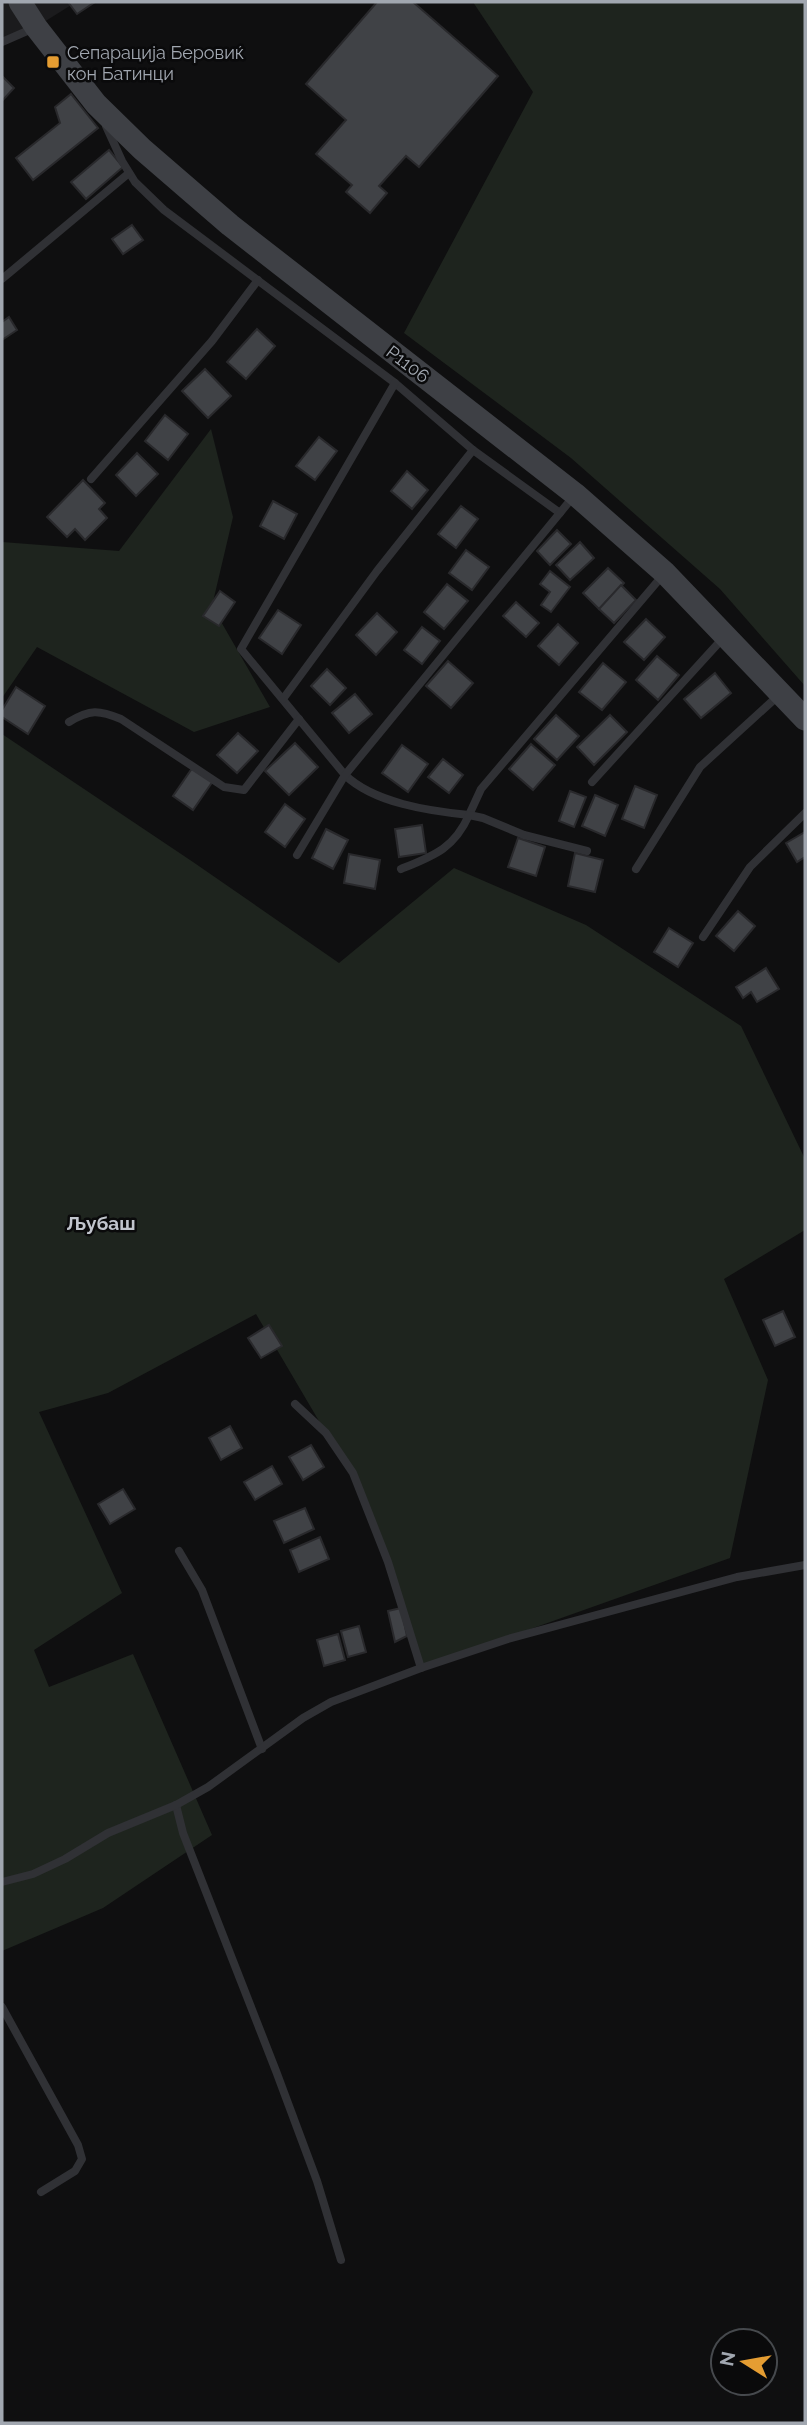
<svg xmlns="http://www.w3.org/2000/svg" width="807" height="2425" font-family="Raleway,sans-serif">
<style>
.built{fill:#1b1b1d}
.green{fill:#1e241e}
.building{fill:#404246;stroke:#29292c;stroke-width:2}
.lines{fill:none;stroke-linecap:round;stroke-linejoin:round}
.service{stroke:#303135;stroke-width:8}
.secondary{stroke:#3e4045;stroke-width:23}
.poi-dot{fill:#e59d32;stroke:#0a0a0b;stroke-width:2.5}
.labels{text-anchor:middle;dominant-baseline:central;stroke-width:5;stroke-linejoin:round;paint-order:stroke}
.poi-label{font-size:18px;fill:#a1a7b0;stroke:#0a0a0b;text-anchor:start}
.street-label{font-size:18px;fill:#a1a7b0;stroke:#0a0a0b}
.neighbourhood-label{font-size:19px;font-weight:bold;fill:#c1c5cd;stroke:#0a0a0b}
</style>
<rect width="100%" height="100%" fill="#0f0f10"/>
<!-- built -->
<polygon class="built" points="2,2 76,2 36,27 2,42"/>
<!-- green -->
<g class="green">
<polygon points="473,2 805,2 805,686 720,589 571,458 404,333 533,92"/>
<polygon points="211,429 233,517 212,606 270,707 194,732 37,647 2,698 2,542 119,551"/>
<polygon points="2,734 193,862 339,963 454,868 586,925 741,1026 805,1159 805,1230 724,1279 768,1380 730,1558 421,1668 353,1473 326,1433 256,1314 108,1393 39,1412 122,1593 34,1650 49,1687 133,1654 212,1835 103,1908 2,1951"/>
</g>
<!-- building -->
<g class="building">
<polygon points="68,2 95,2 77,14"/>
<polygon points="377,2 413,2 498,76 419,167 406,156 379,186 387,193 370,213 346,192 352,185 316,154 346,120 306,84"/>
<polygon points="2,76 14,88 2,101"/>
<polygon points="71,94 98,128 33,180 16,158 60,123 55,107"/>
<polygon points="109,150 123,167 86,199 71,182"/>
<polygon points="132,225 143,240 123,254 112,239"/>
<polygon points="9,317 17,330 2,340 2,322"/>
<polygon points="257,329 275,346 246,379 227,362"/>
<polygon points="205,369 231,396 208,418 182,391"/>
<polygon points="165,415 188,434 168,460 145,441"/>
<polygon points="319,437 337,451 315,480 296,466"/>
<polygon points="137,453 158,474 136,496 116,475"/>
<polygon points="407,471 428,490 412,509 391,491"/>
<polygon points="83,480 105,503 99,509 107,518 85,540 75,529 67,537 47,517"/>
<polygon points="273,501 297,514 284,539 260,526"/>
<polygon points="461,506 478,519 456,548 438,534"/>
<polygon points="557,530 571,544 550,565 537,551"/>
<polygon points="580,542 594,558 570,580 556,565"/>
<polygon points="466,550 489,567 472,590 449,573"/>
<polygon points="608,568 624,583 599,609 583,593"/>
<polygon points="550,571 570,587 551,612 541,605 550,592 540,584"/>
<polygon points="447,584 468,601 444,629 424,612"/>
<polygon points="621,585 636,600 614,623 599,609"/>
<polygon points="220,591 235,602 219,626 203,616"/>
<polygon points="516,602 539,623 526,637 503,616"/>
<polygon points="278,610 301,625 282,654 259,638"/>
<polygon points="377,613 397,632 376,655 356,635"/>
<polygon points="646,619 665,637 644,660 624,642"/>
<polygon points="558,624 578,643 559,665 538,646"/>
<polygon points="422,627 440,641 422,664 404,650"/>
<polygon points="657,656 679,675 658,700 636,680"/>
<polygon points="448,661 473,683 451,708 426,686"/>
<polygon points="603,663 626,682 602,710 579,692"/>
<polygon points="327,669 346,688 330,705 311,686"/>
<polygon points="715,673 731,693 701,718 684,699"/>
<polygon points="16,687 45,706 28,734 2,717 2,710"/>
<polygon points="355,694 372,714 349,733 332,713"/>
<polygon points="556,715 579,736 557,760 534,739"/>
<polygon points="610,715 627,732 594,765 577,747"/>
<polygon points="238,733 258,751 237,773 217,755"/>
<polygon points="295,743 318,767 289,795 265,771"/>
<polygon points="531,744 555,765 533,790 509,769"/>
<polygon points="402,745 428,764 408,792 382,773"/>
<polygon points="443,759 463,775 449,793 428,777"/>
<polygon points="193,767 213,781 193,810 173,796"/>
<polygon points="635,786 657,795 644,828 622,819"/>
<polygon points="570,791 586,797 574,827 559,821"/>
<polygon points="595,795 618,805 605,836 582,826"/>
<polygon points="285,804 305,819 285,847 265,832"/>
<polygon points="422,825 426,853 399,857 395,829"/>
<polygon points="326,829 348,840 333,869 312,858"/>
<polygon points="805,832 805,857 797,862 786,843"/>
<polygon points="518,838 545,847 536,876 508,867"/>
<polygon points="575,853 603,860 595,892 568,886"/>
<polygon points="349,854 380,860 375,889 344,883"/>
<polygon points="738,911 755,926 734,951 716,936"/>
<polygon points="669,928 693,943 678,967 654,952"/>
<polygon points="766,968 779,989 757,1002 751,992 743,998 736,987"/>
<polygon points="783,1311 795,1337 775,1346 763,1320"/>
<polygon points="269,1325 282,1346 261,1358 248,1338"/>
<polygon points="230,1426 242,1448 221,1460 209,1438"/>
<polygon points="311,1445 324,1467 303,1480 289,1457"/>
<polygon points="272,1466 282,1484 255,1500 244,1482"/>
<polygon points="123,1489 135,1509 110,1524 98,1504"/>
<polygon points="305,1508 314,1529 284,1543 274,1521"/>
<polygon points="320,1537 329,1559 299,1572 290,1550"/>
<polygon points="401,1608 407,1636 395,1642 388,1611"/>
<polygon points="359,1626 366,1652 348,1657 341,1631"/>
<polygon points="338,1634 345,1660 324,1666 317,1640"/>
</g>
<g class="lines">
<!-- service -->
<g class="service">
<polyline points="2,42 34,28"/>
<polyline points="106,126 122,161 135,182 164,210 395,383 473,450 560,513"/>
<polyline points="2,279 129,173"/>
<path d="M395 383 241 649 345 775C374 803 429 811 469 815L481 789 663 575"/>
<polyline points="91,479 212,341 258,280"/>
<polyline points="283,699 377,571 473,450"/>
<path d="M69 722C90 709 99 710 121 719L224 787 244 790 299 719"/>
<polyline points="592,782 724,637"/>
<polyline points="297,855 345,775 573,497"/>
<path d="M401 869C433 856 454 849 469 815L483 818 524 835 587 851"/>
<polyline points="636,869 700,767 779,695"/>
<polyline points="703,937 750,867 805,813"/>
<polyline points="295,1404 326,1433 353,1473 388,1562 421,1668"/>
<polyline points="179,1551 202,1590 262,1749"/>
<polyline points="176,1805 183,1833 276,2071 317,2181 341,2260"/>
<polyline points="2,1882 33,1874 65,1859 108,1833 176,1805 208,1787 303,1718 331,1702 421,1668 508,1639 737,1577 805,1565"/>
<polyline points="2,2007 78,2145 82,2159 75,2171 41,2192"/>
</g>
<!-- secondary -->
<polyline class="secondary" points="20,2 36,27 96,104 142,149 230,225 575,494 665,573 805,719"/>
</g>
<!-- markers -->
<rect class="poi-dot" x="46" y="55" width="14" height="14" rx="3.5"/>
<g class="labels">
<!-- poi labels -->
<g class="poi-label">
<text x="67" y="52">Сепарација Беровиќ<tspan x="67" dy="21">кон Батинци</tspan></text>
</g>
<!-- street labels -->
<g class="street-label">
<text transform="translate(408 364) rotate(37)">P1106</text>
</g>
<!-- neighbourhood labels -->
<g class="neighbourhood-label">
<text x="101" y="1223">Љубаш</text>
</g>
</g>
<!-- border -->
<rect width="807" height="2425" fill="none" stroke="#a1a7b0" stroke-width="7"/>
<!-- north arrow -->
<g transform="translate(744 2362) rotate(281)"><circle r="33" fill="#0a0a0b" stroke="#46494d" stroke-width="2"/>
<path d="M0-5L12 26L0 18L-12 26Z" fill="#e59d32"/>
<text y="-10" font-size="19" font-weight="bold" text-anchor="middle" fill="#a1a7b0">N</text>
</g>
</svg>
